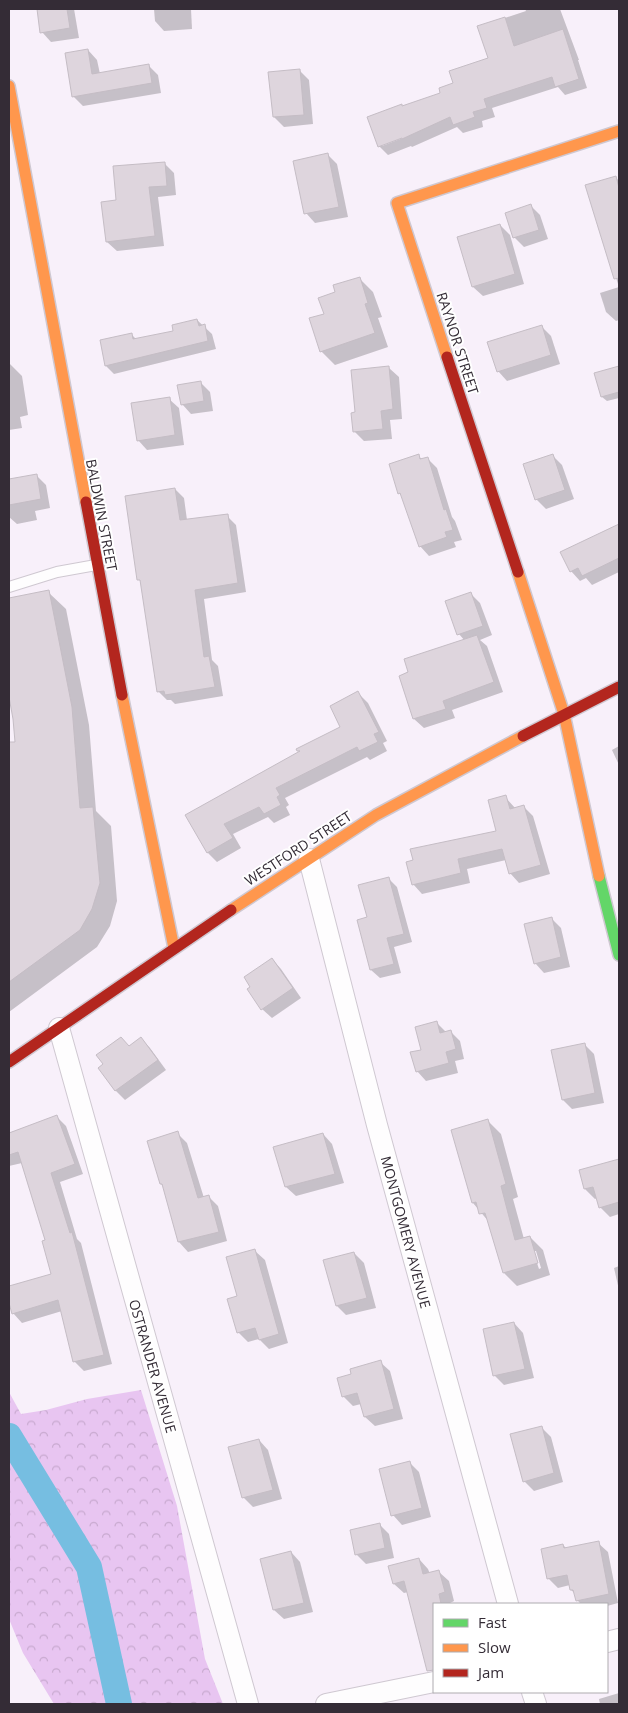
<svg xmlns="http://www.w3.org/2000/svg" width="628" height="1713" font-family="'Open Sans',sans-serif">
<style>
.forest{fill:url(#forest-crowns)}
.shadow{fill:#0003;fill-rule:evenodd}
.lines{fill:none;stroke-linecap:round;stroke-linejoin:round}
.canal{stroke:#76bee1;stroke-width:26}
.building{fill:#ded5dd;stroke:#c5bdc5}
.lane-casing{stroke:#cfc8d1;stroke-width:12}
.street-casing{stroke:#cfc8d1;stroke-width:22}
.fast-casing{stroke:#cfc8d1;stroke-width:14}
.slow-casing{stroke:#cfc8d1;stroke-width:14}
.jam-casing{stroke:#cfc8d1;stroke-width:14}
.lane{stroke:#fefdfe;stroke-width:10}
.street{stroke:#fefdfe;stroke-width:20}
.fast{stroke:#63d668;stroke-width:11}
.slow{stroke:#ff974d;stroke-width:11}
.jam{stroke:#b3261e;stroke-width:11}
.labels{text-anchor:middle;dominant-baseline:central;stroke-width:4;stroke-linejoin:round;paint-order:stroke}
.street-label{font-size:14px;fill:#342c36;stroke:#fff}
</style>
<defs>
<pattern id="forest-crowns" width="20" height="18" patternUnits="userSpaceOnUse" patternTransform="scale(1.25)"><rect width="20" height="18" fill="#e8c5f1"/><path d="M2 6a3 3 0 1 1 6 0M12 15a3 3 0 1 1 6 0" fill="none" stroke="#c8a9cf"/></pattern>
</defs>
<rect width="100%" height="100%" fill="#f8f0fa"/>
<!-- forest -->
<polygon class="forest" points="141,1390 177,1506 205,1659 223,1704 54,1704 23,1653 9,1619 9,1392 21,1414 46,1410 87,1399"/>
<!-- shadow -->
<g class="shadow">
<polygon points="38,9 74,9 79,38 51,42 42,32"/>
<polygon points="154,9 191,9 192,29 164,31 155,21"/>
<path d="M525 9H560L579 60H578L587 88 565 95 558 87 492 108 495 117 482 121 483 127 463 133 457 127 412 147 411 146 388 155 379 146 403 107 442 94 489 59 478 27 526 11ZM407 134 408 136 382 146V144Z"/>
<polygon points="88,50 97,60 100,74 148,65 158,75 161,93 83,106 73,96"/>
<polygon points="300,71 309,80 313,124 284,127 274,117"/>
<polygon points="327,154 337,164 348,217 315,223 306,213"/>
<polygon points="164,163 174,173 176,195 158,197 164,246 117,251 107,242 117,201"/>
<polygon points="615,177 619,181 619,287 586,186"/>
<polygon points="531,206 540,215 548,239 524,247 514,237"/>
<polygon points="500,225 510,235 524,284 483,296 473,287 458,238"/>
<polygon points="359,278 373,292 382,317 378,318 388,347 335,365 321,351 325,314 337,293"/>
<polygon points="619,287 619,320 616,321 606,312 600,293"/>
<polygon points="197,320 212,334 216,349 114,374 106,366 101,341 132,335 137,340 175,332"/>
<polygon points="541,326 551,336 560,364 507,381 498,371"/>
<polygon points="9,363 22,376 28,415 20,417 22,428 9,430"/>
<polygon points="389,368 399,377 402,419 390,420 392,439 364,441 354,431 356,413"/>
<polygon points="618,368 619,398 607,401 602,397"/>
<polygon points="201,383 210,392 213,411 191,414 182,404"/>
<polygon points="169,399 179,408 184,445 147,450 138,440"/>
<polygon points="418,456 423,460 428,459 437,468 452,517 455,521 462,540 454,542 456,547 429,556 420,546 402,496 399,493"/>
<polygon points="553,456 562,465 574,499 546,509 536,499"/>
<polygon points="36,475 46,485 50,508 35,511 37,520 17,524 9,517 9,480"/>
<polygon points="175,489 184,498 187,520 227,516 236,525 246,592 204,599 212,660 218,666 223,696 175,704 171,700 167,700 158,691 142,583 139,579"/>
<polygon points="619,534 619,572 592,585 586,578 580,581 571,571"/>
<polygon points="48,592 66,609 89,725 96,811 111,826 117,901 110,926 97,947 9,1012 9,743 16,743 14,718 9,691 9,599"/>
<polygon points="470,593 480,603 492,635 480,640 487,646 503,692 452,710 455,718 424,728 414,719 400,676 465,641 459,634"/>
<polygon points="358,693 368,703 387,741 383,743 387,751 370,760 367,757 285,798 289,805 286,807 290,815 274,823 268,817 233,834 241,848 217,862 208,853 186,815 300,752 298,750 341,727"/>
<polygon points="619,746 619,765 612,750"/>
<polygon points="505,797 516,809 524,807 533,816 550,874 519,883 510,873 506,860 467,869 470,883 422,894 413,884 498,832"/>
<polygon points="388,878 397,887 412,942 394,947 401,973 380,978 371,970 358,921 368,918"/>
<polygon points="552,919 561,928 570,967 544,973 535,963"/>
<polygon points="272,959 281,969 301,998 272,1018 262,1009"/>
<polygon points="437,1023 446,1032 450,1031 460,1041 464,1059 455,1061 458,1073 426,1081 417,1071 422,1051"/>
<polygon points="141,1039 150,1048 166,1070 125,1100 116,1091 99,1068"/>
<polygon points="584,1044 594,1054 604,1103 572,1109 563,1100"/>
<polygon points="57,1117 66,1126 83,1174 60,1182 77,1239 81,1243 112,1364 84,1371 74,1361 62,1311 22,1323 13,1313 9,1299 9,1287 53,1275 46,1241 22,1163 9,1166 9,1133"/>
<path d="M488 1121 501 1134 518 1197 513 1199 524 1239 530 1237 543 1250 550 1275 517 1286 504 1273 489 1222 473 1203ZM533 1251H536L541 1268 539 1269Z"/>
<polygon points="177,1133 187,1143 204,1198 209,1197 218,1206 227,1241 188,1252 179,1242 164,1187 161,1184"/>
<polygon points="323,1134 332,1144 344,1183 296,1196 286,1187"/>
<polygon points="619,1160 619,1214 610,1217 600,1207 597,1198 595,1199 585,1189 580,1171"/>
<polygon points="255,1251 265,1260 288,1343 269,1349 259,1339 248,1342 238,1332 238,1297"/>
<polygon points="354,1253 364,1263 376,1308 346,1315 337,1306"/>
<polygon points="619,1266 619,1290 614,1268"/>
<polygon points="514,1323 523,1333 534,1378 504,1385 494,1375"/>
<polygon points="380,1362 390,1371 403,1419 375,1426 365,1417 361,1404 353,1406 343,1396 353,1375"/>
<polygon points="541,1427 551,1437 563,1482 534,1491 524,1481"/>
<polygon points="259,1440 268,1450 282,1499 253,1507 243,1497"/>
<polygon points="409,1462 419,1472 431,1517 402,1525 393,1515"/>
<polygon points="379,1524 389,1534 394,1558 366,1564 357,1555"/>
<polygon points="598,1543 608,1552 618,1603 607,1606 607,1604 581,1604 577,1600 576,1594 571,1590 570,1585 558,1588 548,1578 563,1545 567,1549"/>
<polygon points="291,1552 300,1562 313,1612 284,1619 274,1610"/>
<polygon points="419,1559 428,1569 430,1574 439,1572 449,1581 454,1601 448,1604 434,1604 434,1652 431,1653 408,1592 404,1593 394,1584 390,1567"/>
<polygon points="619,1693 619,1704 600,1704 599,1699"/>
</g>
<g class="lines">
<!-- canal -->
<polyline class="canal" points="9,1436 89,1567 119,1704"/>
</g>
<!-- building -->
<g class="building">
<polygon points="37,9 67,9 70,28 40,33"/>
<polygon points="505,17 514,46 563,29 579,79 555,87 552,77 484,99 487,108 473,112 475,117 453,125 450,117 402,139 402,138 378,147 367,117 402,104 402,106 440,93 439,88 453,83 449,71 488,58 477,26"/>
<polygon points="88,49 92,74 149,64 152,83 72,97 65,53"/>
<polygon points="300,69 304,115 273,117 268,72"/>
<polygon points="328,153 339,207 304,214 293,161"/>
<polygon points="165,162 167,186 149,187 155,236 106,242 101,202 116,200 113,166"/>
<polygon points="616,176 619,188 619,278 614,279 585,185"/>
<polygon points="531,204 539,230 513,238 505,213"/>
<polygon points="500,224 515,274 472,287 457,237"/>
<polygon points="360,277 368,303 365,304 375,333 320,352 309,318 324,314 318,298 335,292 333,285"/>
<polygon points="197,319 199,326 205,324 208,341 105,366 100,340 132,333 133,339 173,331 172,325"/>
<polygon points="542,325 551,355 497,372 487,342"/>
<polygon points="389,366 393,409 381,411 383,429 353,432 351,413 355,412 351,370"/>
<polygon points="619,366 619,392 601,397 594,373"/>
<polygon points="201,381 204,401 181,405 177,385"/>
<polygon points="170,397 175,435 137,441 131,403"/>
<polygon points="419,454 420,459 428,457 444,510 446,509 453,530 445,532 447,537 419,547 400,493 398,494 389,464"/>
<polygon points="553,454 565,490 535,500 523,464"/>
<polygon points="37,474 41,499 9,505 9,479"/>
<polygon points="175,488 180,520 228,514 238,583 195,590 204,657 209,656 215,687 165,695 164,691 157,692 140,580 137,580 125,496"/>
<polygon points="619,524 619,558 582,576 578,568 570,572 560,552"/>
<polygon points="49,590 72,707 80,808 93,807 100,883 92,909 80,930 9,982 9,742 15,742 13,719 9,697 9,598"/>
<polygon points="471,592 483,626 457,635 445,601"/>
<polygon points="477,635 494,682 443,701 446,709 413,719 399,676 408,672 404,659"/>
<polygon points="358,691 379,732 374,734 378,742 359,751 357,747 276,788 280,795 277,797 281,805 264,814 259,807 224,824 233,838 207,853 185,815 300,751 297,751 296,749 340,727 330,706"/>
<polygon points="506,795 510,809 524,805 541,865 509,874 502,849 458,859 461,873 412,885 406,862 413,860 410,849 496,831 488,800"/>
<polygon points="389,877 404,934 387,938 394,964 370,970 357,920 367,917 358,885"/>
<polygon points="552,917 561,957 534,964 524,924"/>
<polygon points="272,958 293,988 261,1010 247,989 250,987 244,977"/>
<polygon points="437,1021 440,1033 451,1030 456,1049 446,1052 449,1063 416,1072 410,1052 421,1050 415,1027"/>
<polygon points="121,1037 129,1046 141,1037 158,1060 115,1091 98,1068 103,1064 96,1055"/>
<polygon points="585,1043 595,1093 562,1100 551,1050"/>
<polygon points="57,1115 75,1164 51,1173 70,1233 72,1232 104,1355 73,1362 58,1300 12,1314 9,1303 9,1286 51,1274 42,1241 45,1240 18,1152 9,1155 9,1133"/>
<polygon points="488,1119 506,1184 501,1186 515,1240 530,1236 538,1263 503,1273 485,1213 479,1214 476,1202 472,1203 451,1130"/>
<polygon points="178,1131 198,1198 209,1195 219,1232 178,1242 162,1184 160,1184 147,1141"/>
<polygon points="323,1133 335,1174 285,1187 273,1147"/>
<polygon points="619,1159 619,1202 599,1208 593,1187 584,1189 579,1170"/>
<polygon points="255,1249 279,1334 259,1340 255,1328 237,1333 227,1299 237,1296 226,1257"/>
<polygon points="354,1252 367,1298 336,1306 323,1260"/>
<polygon points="514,1322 525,1369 493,1376 483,1329"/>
<polygon points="381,1360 394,1409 364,1417 357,1393 342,1397 337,1378 351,1374 350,1369"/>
<polygon points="542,1426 554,1473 523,1482 510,1434"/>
<polygon points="259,1439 273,1490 242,1498 228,1447"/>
<polygon points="410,1461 422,1508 391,1516 379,1469"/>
<polygon points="380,1523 385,1548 355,1555 350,1530"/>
<polygon points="599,1541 609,1594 576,1601 573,1590 570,1590 567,1575 547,1579 541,1549 563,1544 564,1548"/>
<polygon points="291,1551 304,1603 273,1610 260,1559"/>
<polygon points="419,1558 423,1574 439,1570 445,1592 439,1594 441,1604 434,1604 434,1670 427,1671 404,1581 393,1584 388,1566"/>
</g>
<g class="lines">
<!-- lane casing -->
<g class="lane-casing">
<polyline id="lane" points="9,587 57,572 96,565"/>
</g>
<!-- street casing -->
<g class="street-casing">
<g id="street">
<polyline points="309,859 377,1125 508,1604"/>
<polyline points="59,1028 248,1704"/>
<polyline points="607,1642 619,1639"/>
<polyline points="532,1692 536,1704"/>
<polyline points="326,1704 434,1682"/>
</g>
</g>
<!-- fast casing -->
<g class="fast-casing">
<polyline id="fast" points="599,876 619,955"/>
</g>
<!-- slow casing -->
<g class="slow-casing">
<g id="slow">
<polyline points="9,86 86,502"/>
<polyline points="447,357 397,203 619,131"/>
<polyline points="518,572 564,714 599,876"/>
<polyline points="122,695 174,948"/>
<polyline points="231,910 376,815 523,736"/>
</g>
</g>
<!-- jam casing -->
<g class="jam-casing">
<g id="jam">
<polyline points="447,357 518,572"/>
<polyline points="86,502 122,695"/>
<polyline points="523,736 619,687"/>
<polyline points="9,1062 231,910"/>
</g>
</g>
<!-- lane -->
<use href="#lane" class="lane"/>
<!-- street -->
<use href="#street" class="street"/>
<!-- fast -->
<use href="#fast" class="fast"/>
<!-- slow -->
<use href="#slow" class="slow"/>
<!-- jam -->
<use href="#jam" class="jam"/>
</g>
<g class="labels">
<!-- street labels -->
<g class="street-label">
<text transform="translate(458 343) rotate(72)">RAYNOR STREET</text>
<text transform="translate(102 515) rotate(79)">BALDWIN STREET</text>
<text transform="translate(298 848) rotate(-33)">WESTFORD STREET</text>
<text transform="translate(406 1232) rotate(75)">MONTGOMERY AVENUE</text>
<text transform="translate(153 1366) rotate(74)">OSTRANDER AVENUE</text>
</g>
</g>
<!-- border -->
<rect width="628" height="1713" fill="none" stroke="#342c36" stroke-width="20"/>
<!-- legend -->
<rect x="433" y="1603" width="175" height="90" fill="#ffffff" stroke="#aeabaf"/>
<rect x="443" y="1619" width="25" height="8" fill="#63d668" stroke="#aeabaf"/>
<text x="478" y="1628" font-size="15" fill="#342c36">Fast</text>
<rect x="443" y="1644" width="25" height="8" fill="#ff974d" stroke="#aeabaf"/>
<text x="478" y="1653" font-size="15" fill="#342c36">Slow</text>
<rect x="443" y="1669" width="25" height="8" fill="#b3261e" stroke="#aeabaf"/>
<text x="478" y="1678" font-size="15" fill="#342c36">Jam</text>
</svg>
